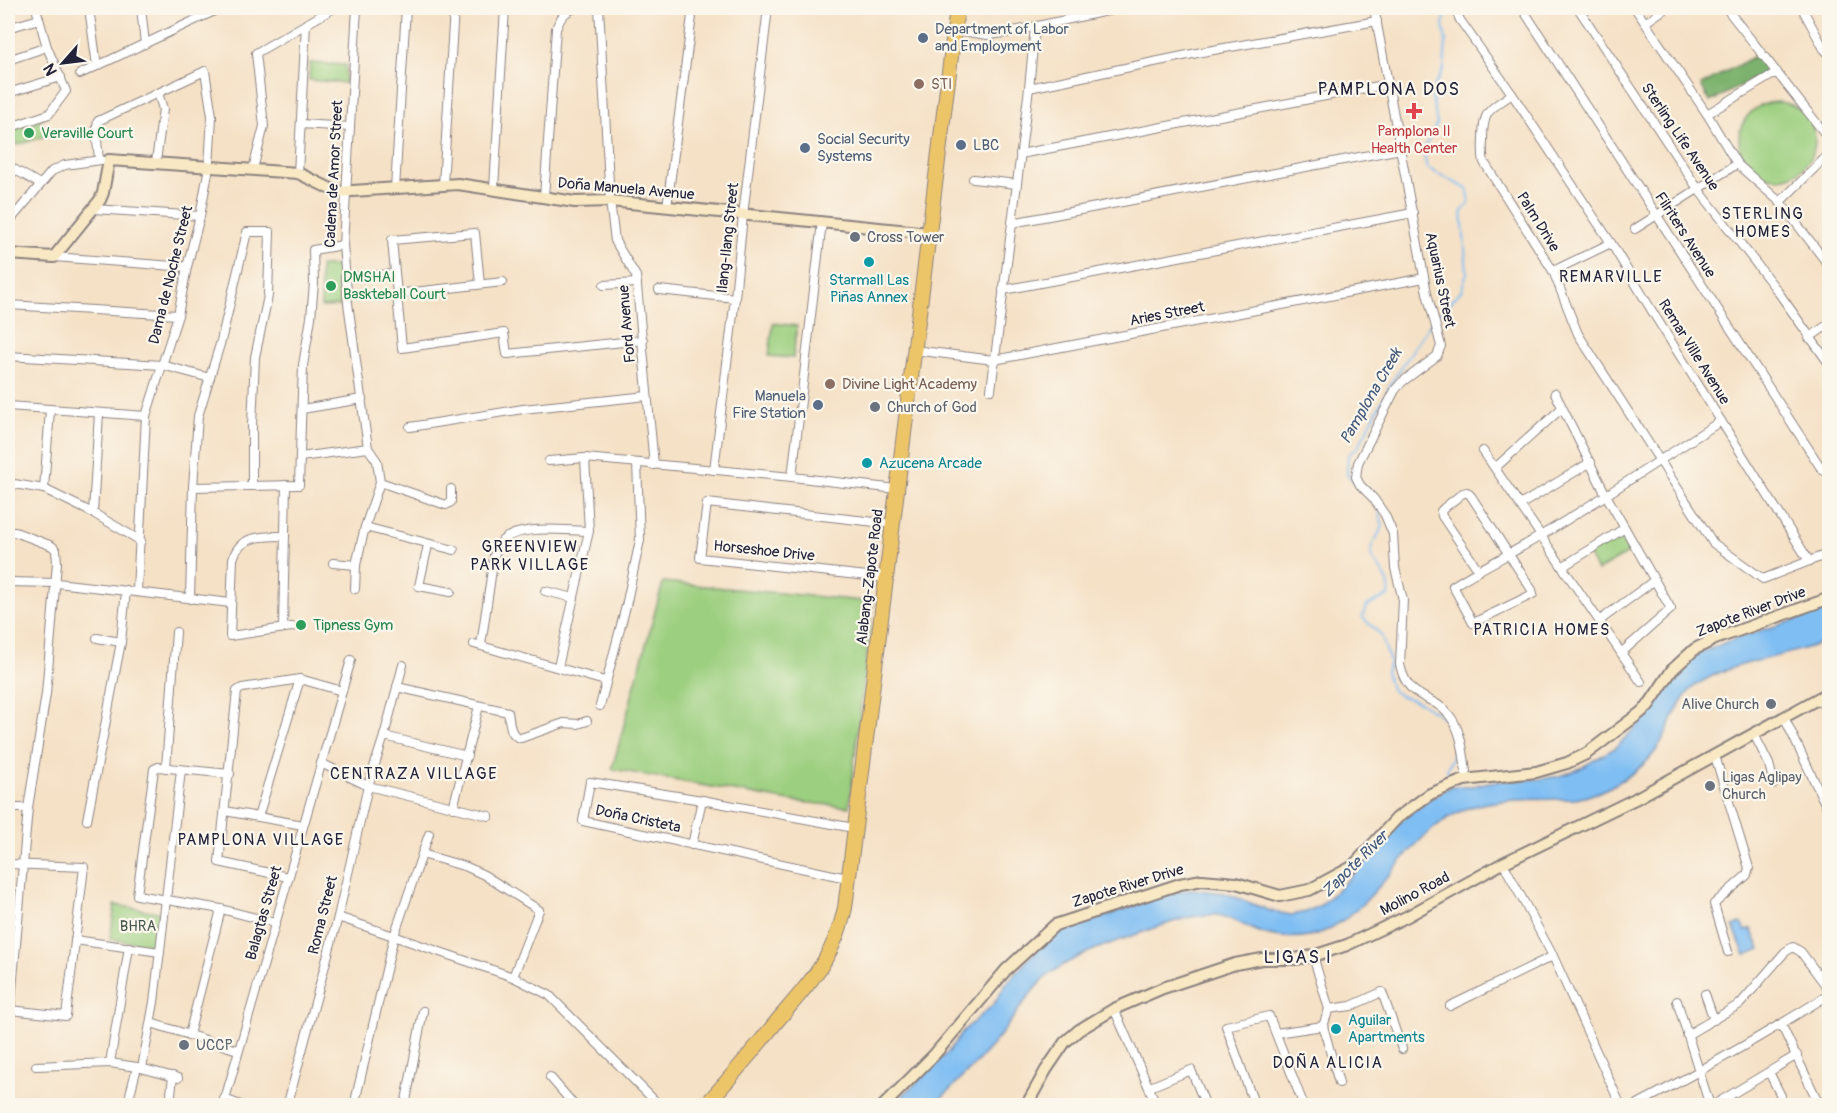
<svg xmlns="http://www.w3.org/2000/svg" width="1837" height="1113" font-family="Pangolin,sans-serif">
<style>
.green{fill:#9ccf7f;stroke:#5f785d;stroke-width:1.5}
.forest{fill:#7db26e;stroke:#506a54;stroke-width:1.5}
.water{fill:#7fbef3;stroke:#507097;stroke-width:1.5}
.lines{fill:none;stroke-linecap:round;stroke-linejoin:round}
.stream{stroke:#7fbef3;stroke-width:2}
.street-casing{stroke:#8c8280;stroke-width:10}
.secondary-casing{stroke:#8c8280;stroke-width:14}
.highway-casing{stroke:#8c8280;stroke-width:16}
.street{stroke:#fff;stroke-width:8}
.secondary{stroke:#f8e8c3;stroke-width:10}
.highway{stroke:#edc569;stroke-width:14}
.service-dot{fill:#5c6f8a;stroke:#fbf7ec;stroke-width:2}
.education-dot{fill:#8d6e63;stroke:#fbf7ec;stroke-width:2}
.health-dot{fill:#e0444e;stroke:#fbf7ec;stroke-width:2}
.leisure-dot{fill:#2e9e5b;stroke:#fbf7ec;stroke-width:2}
.worship-dot{fill:#6b7280;stroke:#fbf7ec;stroke-width:2}
.culture-dot{fill:#0f9aa8;stroke:#fbf7ec;stroke-width:2}
.labels{text-anchor:middle;dominant-baseline:central;stroke-width:4.5;stroke-linejoin:round;paint-order:stroke}
.service-label{font-size:15px;fill:#4e5e75;stroke:#fbf7ec;text-anchor:start}
.education-label{font-size:15px;fill:#785e54;stroke:#fbf7ec;text-anchor:start}
.health-label{font-size:15px;fill:#be3a42;stroke:#fbf7ec}
.leisure-label{font-size:15px;fill:#27864d;stroke:#fbf7ec;text-anchor:start}
.street-label{font-size:15px;fill:#22223b;stroke:#fbf7ec}
.worship-label{font-size:15px;fill:#5b616d;stroke:#fbf7ec;text-anchor:start}
.culture-label{font-size:15px;fill:#0d838f;stroke:#fbf7ec;text-anchor:start}
.park-label{font-size:15px;fill:#47564f;stroke:#fbf7ec}
.neighbourhood-label{font-size:16px;letter-spacing:1.5px;fill:#22223b;stroke:#fbf7ec}
.water-label{font-size:16px;font-style:italic;fill:#43597b;stroke:#fbf7ec}
.quarter-label{font-size:18px;letter-spacing:1.5px;fill:#22223b;stroke:#fbf7ec}
</style>
<rect width="100%" height="100%" fill="#fbf7ec"/>
<filter id="ink" filterUnits="userSpaceOnUse"><feTurbulence type="fractalNoise" baseFrequency=".0167" numOctaves="2"/><feDisplacementMap in="SourceGraphic" scale="12" xChannelSelector="R" yChannelSelector="G"/><feConvolveMatrix kernelMatrix="1 2 1 2 8 2 1 2 1" color-interpolation-filters="sRGB"/></filter>
<filter id="wash" filterUnits="userSpaceOnUse"><feTurbulence type="fractalNoise" baseFrequency=".008" numOctaves="4" result="noise"/><feDisplacementMap in="SourceGraphic" scale="24" xChannelSelector="R" yChannelSelector="G"/><feGaussianBlur stdDeviation="1.35" result="paint"/><feColorMatrix in="noise" values="0 0 0 0 0 0 0 0 0 0 0 0 0 0 0 0 0 1.4 0 .05"/><feComposite in="paint" operator="in"/></filter>
<g filter="url(#wash)">
<rect width="100%" height="100%" fill="#f5e1c6"/>
<!-- green -->
<g class="green">
<polygon points="310,63 346,65 345,83 309,80"/>
<circle cx="1777" cy="140" r="38"/>
<polygon points="41,120 46,136 17,145 12,130"/>
<polygon points="320,266 340,266 341,306 321,307"/>
<polygon points="773,323 797,326 793,358 769,356"/>
<polygon points="1619,535 1630,552 1597,571 1588,554"/>
<polygon points="663,582 873,602 849,807 790,801 612,769"/>
<polygon points="115,905 159,912 153,945 110,939"/>
</g>
<!-- forest -->
<polygon class="forest" points="1755,56 1770,70 1710,102 1701,85"/>
<!-- water -->
<g class="water">
<path d="M1829 610V639C1789 659 1732 659 1695 686 1682 696 1677 711 1670 724 1666 733 1662 741 1657 749 1642 772 1603 794 1576 799 1545 800 1497 797 1468 808 1407 831 1383 903 1325 931 1302 941 1272 939 1250 928 1239 923 1230 917 1217 915 1194 913 1167 924 1146 931 1114 942 1079 953 1051 973 1027 992 1013 1021 994 1043 975 1065 955 1085 934 1105L892 1106 950 1050 963 1031 994 1004 1006 984 1032 955 1060 932 1163 896 1192 889 1225 893 1271 911 1291 915 1306 912 1321 905 1338 889 1360 868 1400 822 1422 804 1451 786H1472L1489 782 1540 779 1560 776 1579 769 1615 748 1650 713 1677 671 1696 655 1736 638Z"/>
<polygon points="1741,923 1745,931 1751,929 1760,949 1745,955 1733,926"/>
</g>
<g class="lines">
<!-- stream -->
<g class="stream">
<path d="M1436 316 1461 291 1467 273 1462 211C1470 204 1471 199 1467 189L1427 168 1423 151 1437 123 1431 93 1444 68 1446 42 1443 24 1448 8"/>
<polyline points="1356,484 1347,474 1348,455 1358,447 1393,380 1432,321"/>
<path d="M1379 511 1383 526 1373 544 1371 557C1379 569 1392 580 1389 595L1367 606 1362 617 1381 635 1390 662 1386 672 1391 689 1399 695 1421 703 1450 722 1455 735 1452 759 1447 768 1450 781"/>
</g>
</g>
</g>
<g filter="url(#ink)">
<g class="lines">
<!-- street casing -->
<g class="street-casing">
<g id="street">
<polyline points="89,8 97,66"/>
<polyline points="141,8 145,44"/>
<polyline points="599,8 610,201 615,241 636,276 654,465"/>
<path d="M1374 8 1427 293 1441 346 1437 356 1402 382 1395 390 1358 463 1356 477 1360 485 1374 499 1385 515 1393 534 1395 568 1403 600 1400 665C1409 703 1431 692 1450 716 1463 733 1464 759 1467 779"/>
<polyline points="1457,8 1457,13 1460,20 1512,94 1611,243 1655,316 1809,561"/>
<polyline points="1522,8 1821,468 1824,471 1830,471"/>
<polyline points="1578,8 1698,189 1776,289 1830,365"/>
<polyline points="1635,8 1707,114 1737,164 1780,202 1830,267"/>
<polyline points="1726,8 1830,140"/>
<polyline points="1802,8 1824,49 1830,55"/>
<polyline points="1646,22 1666,8"/>
<polyline points="8,28 39,19"/>
<polyline points="955,30 988,35 1005,33 1121,8"/>
<polyline points="8,60 47,47"/>
<polyline points="80,74 221,8"/>
<polyline points="1029,88 1202,52 1377,21"/>
<polyline points="8,93 61,77"/>
<path d="M1512 94C1491 109 1483 109 1483 138 1483 146 1482 154 1484 162L1553 271 1578 334 1713 543 1763 579 1830 553"/>
<polyline points="1707,114 1777,72"/>
<polyline points="301,124 350,127"/>
<polyline points="8,128 49,114 66,91 47,47 36,8"/>
<polyline points="1020,154 1389,84"/>
<polyline points="99,159 96,132 98,121 205,71 212,116 209,167 200,216 187,267 178,315 146,416 137,591"/>
<polyline points="8,161 12,168 40,184"/>
<polyline points="156,162 163,109 158,93"/>
<polyline points="253,169 264,126 256,53 334,8"/>
<polyline points="298,173 306,24"/>
<polyline points="973,179 1017,184"/>
<polyline points="443,185 454,8"/>
<polyline points="494,188 505,8"/>
<polyline points="395,189 406,8"/>
<path d="M544 197 556 29C560 18 565 11 576 8"/>
<polyline points="1780,202 1830,153"/>
<polyline points="667,207 693,8"/>
<polyline points="94,209 200,216"/>
<polyline points="8,223 52,171 65,165 101,160"/>
<polyline points="1012,223 1401,149"/>
<polyline points="1635,229 1737,164"/>
<polyline points="54,257 187,267"/>
<polyline points="1553,271 1611,243"/>
<polyline points="345,277 394,274"/>
<polyline points="480,284 475,233 392,240 402,348 504,333 507,354 643,340"/>
<polyline points="604,285 637,283"/>
<polyline points="659,290 735,298"/>
<polyline points="1003,290 1413,213"/>
<polyline points="396,294 503,282"/>
<polyline points="8,305 178,315"/>
<polyline points="1809,338 1830,323"/>
<polyline points="914,350 994,360 1424,278"/>
<polyline points="8,356 162,365 210,378"/>
<polyline points="991,390 1029,88 1035,27"/>
<polyline points="1555,393 1606,495 1671,609 1621,653"/>
<polyline points="8,406 146,416"/>
<polyline points="302,409 362,399"/>
<polyline points="410,427 523,409 647,396"/>
<polyline points="1483,451 1641,682"/>
<polyline points="300,457 368,448"/>
<polyline points="549,461 585,458 792,477 897,489"/>
<polyline points="1495,468 1562,408"/>
<polyline points="714,470 735,298 743,215 768,8"/>
<polyline points="792,477 822,222"/>
<polyline points="380,482 446,505 451,502 451,489"/>
<polyline points="8,483 44,489 93,513 141,541"/>
<polyline points="193,487 299,485 303,365 311,318 314,283 313,250 343,245"/>
<polyline points="44,489 50,410"/>
<polyline points="1520,505 1591,462"/>
<polyline points="93,513 99,413"/>
<polyline points="365,527 454,550"/>
<polyline points="8,533 15,532 52,546 56,550 57,563 46,694 28,808 8,1035"/>
<path d="M285 536C264 536 239 535 233 559L230 636 292 627"/>
<polyline points="428,545 419,586 451,592"/>
<polyline points="333,563 356,565"/>
<polyline points="1562,567 1625,528"/>
<path d="M1479 571 1442 516 1441 511 1444 508 1463 493 1467 492 1471 496 1532 590 1533 594 1473 623 1453 586C1482 567 1513 553 1542 535 1602 499 1661 459 1721 421"/>
<polyline points="8,576 8,592"/>
<polyline points="886,578 700,558 707,503 893,524"/>
<polyline points="8,582 57,583 231,603"/>
<polyline points="355,589 356,565 365,527 380,482 377,461 368,448 348,303 343,245 357,8"/>
<polyline points="545,591 574,598"/>
<polyline points="190,599 193,487 198,416 221,341 247,232 270,232 268,296 255,357 252,425 252,486"/>
<polyline points="1599,621 1655,580"/>
<polyline points="283,628 286,485"/>
<polyline points="97,638 121,642"/>
<polyline points="474,644 605,681"/>
<path d="M481 645 494 556C495 552 497 547 500 543 517 523 565 531 589 531"/>
<polyline points="558,667 589,531 585,458"/>
<path d="M397 687 508 712C510 722 509 736 521 738L564 723 578 724 587 721"/>
<polyline points="1819,698 1830,715"/>
<polyline points="600,706 626,606 640,540 637,463"/>
<polyline points="1784,717 1830,814"/>
<polyline points="1754,734 1769,764 1774,784"/>
<polyline points="384,736 467,756"/>
<polyline points="1715,756 1749,868 1747,875 1714,904 1728,952"/>
<polyline points="321,763 368,786 489,816"/>
<polyline points="166,768 176,632"/>
<polyline points="230,774 158,767 154,769 137,895 221,909 275,923"/>
<polyline points="8,808 28,808"/>
<polyline points="453,808 479,706"/>
<polyline points="225,811 303,825"/>
<polyline points="258,817 300,679"/>
<polyline points="87,820 121,642 126,590"/>
<polyline points="692,845 702,800"/>
<polyline points="422,854 467,867 484,875 539,910 513,977"/>
<polyline points="1503,863 1553,956 1621,1106"/>
<polyline points="8,864 84,867 66,1016 10,1010"/>
<polyline points="288,877 219,862 237,691 242,688 300,679 342,691"/>
<polyline points="847,878 583,821 590,782 702,800 854,828"/>
<polyline points="338,917 513,977 549,995 660,1106"/>
<polyline points="75,940 160,952"/>
<polyline points="1705,994 1714,1020"/>
<polyline points="1677,1001 1710,1106"/>
<polyline points="1450,1006 1553,956"/>
<polyline points="1114,1009 1157,1106"/>
<polyline points="1329,1009 1351,1006 1382,992 1402,1049"/>
<polyline points="151,1023 238,1050"/>
<polyline points="1781,1024 1820,1106"/>
<polyline points="1323,1026 1339,1083"/>
<polyline points="1276,1033 1323,1026 1329,1009 1313,956"/>
<polyline points="189,1035 221,909"/>
<polyline points="1687,1035 1740,1004 1785,952 1793,947 1801,952 1830,991"/>
<polyline points="110,1063 129,947"/>
<polyline points="36,1066 110,1063 137,1067 178,1078"/>
<polyline points="142,1068 154,1002 181,770"/>
<polyline points="1769,1072 1781,1096"/>
<polyline points="550,1077 575,1106"/>
<polyline points="1150,1087 1191,1070 1206,1106"/>
<polyline points="171,1094 173,1076"/>
<polyline points="224,1099 243,1106"/>
<polyline points="288,1103 338,917 368,786 384,736 403,665"/>
<polyline points="127,1106 137,1067"/>
<polyline points="223,1106 351,660"/>
<polyline points="354,1106 394,936 429,834"/>
<polyline points="405,1106 423,1011"/>
<polyline points="562,1106 569,1099"/>
<polyline points="1255,1106 1226,1026 1269,1016 1304,1106"/>
<path d="M1634 1106C1701 1071 1766 1034 1830 994"/>
<polyline points="1712,1106 1797,1055"/>
</g>
</g>
<!-- secondary casing -->
<g class="secondary-casing">
<g id="secondary">
<polyline points="8,254 54,257 100,200 103,193 109,160 298,173 337,192 458,184 575,202 610,201 929,233"/>
<polyline points="883,1106 934,1055 1006,970 1055,925 1180,884 1202,880 1236,883 1280,896 1309,890 1352,867 1397,818 1430,794 1464,780 1536,772 1567,763 1586,754 1640,713 1648,706 1672,670 1695,649 1715,639 1830,598"/>
<polyline points="1026,1106 1046,1070 1065,1042 1079,1030 1114,1009 1163,988 1235,964 1262,959 1295,959 1313,956 1347,945 1406,917 1503,863 1635,799 1830,692"/>
</g>
</g>
<!-- highway casing -->
<g class="highway-casing">
<path id="highway" d="M705 1106C730 1078 754 1050 777 1021 809 983 834 959 845 908L957 8"/>
</g>
<!-- street -->
<use href="#street" class="street"/>
<!-- secondary -->
<use href="#secondary" class="secondary"/>
<!-- highway -->
<use href="#highway" class="highway"/>
</g>
</g>
<!-- markers -->
<g class="service-dot">
<circle cx="923" cy="38" r="6"/>
<circle cx="961" cy="145" r="6"/>
<circle cx="805" cy="148" r="6"/>
<circle cx="818" cy="405" r="6"/>
</g>
<g class="education-dot">
<circle cx="919" cy="84" r="6"/>
<circle cx="830" cy="384" r="6"/>
</g>
<path class="health-dot" d="M1411 102h6v6h6v6h-6v6h-6v-6h-6v-6h6z"/>
<g class="leisure-dot">
<circle cx="29" cy="133" r="6"/>
<circle cx="331" cy="286" r="6"/>
<circle cx="301" cy="625" r="6"/>
</g>
<g class="worship-dot">
<circle cx="855" cy="237" r="6"/>
<circle cx="875" cy="407" r="6"/>
<circle cx="1771" cy="704" r="6"/>
<circle cx="1710" cy="786" r="6"/>
<circle cx="184" cy="1045" r="6"/>
</g>
<g class="culture-dot">
<circle cx="869" cy="262" r="6"/>
<circle cx="867" cy="463" r="6"/>
<circle cx="1336" cy="1029" r="6"/>
</g>
<g class="labels">
<!-- service labels -->
<g class="service-label">
<text x="935" y="29">Department of Labor<tspan x="935" dy="17">and Employment</tspan></text>
<text x="817" y="139">Social Security<tspan x="817" dy="17">Systems</tspan></text>
<text x="973" y="145">LBC</text>
<text x="806" y="396" text-anchor="end">Manuela<tspan x="806" dy="17">Fire Station</tspan></text>
</g>
<!-- education labels -->
<g class="education-label">
<text x="931" y="84">STI</text>
<text x="842" y="384">Divine Light Academy</text>
</g>
<!-- health labels -->
<g class="health-label">
<text x="1414" y="131">Pamplona II<tspan x="1414" dy="17">Health Center</tspan></text>
</g>
<!-- leisure labels -->
<g class="leisure-label">
<text x="41" y="133">Veraville Court</text>
<text x="343" y="277">DMSHAI<tspan x="343" dy="17">Baskteball Court</tspan></text>
<text x="313" y="625">Tipness Gym</text>
</g>
<!-- street labels -->
<g class="street-label">
<text transform="translate(1680 137) rotate(56)">Sterling Life Avenue</text>
<text transform="translate(334 174) rotate(-87)">Cadena de Amor Street</text>
<text transform="translate(626 189) rotate(5)">Doña Manuela Avenue</text>
<text transform="translate(1538 222) rotate(58)">Palm Drive</text>
<text transform="translate(1685 235) rotate(57)">Filriters Avenue</text>
<text transform="translate(728 238) rotate(-84)">Ilang-Ilang Street</text>
<text transform="translate(171 275) rotate(-76)">Dama de Noche Street</text>
<text transform="translate(1440 280) rotate(78)">Aquarius Street</text>
<text transform="translate(1167 314) rotate(-11)">Aries Street</text>
<text transform="translate(627 324) rotate(-95)">Ford Avenue</text>
<text transform="translate(1694 352) rotate(58)">Remar Ville Avenue</text>
<text transform="translate(764 551) rotate(6)">Horseshoe Drive</text>
<text transform="translate(870 577) rotate(-83)">Alabang-Zapote Road</text>
<text transform="translate(1751 612) rotate(-21)">Zapote River Drive</text>
<text transform="translate(638 819) rotate(12)">Doña Cristeta</text>
<text transform="translate(1128 886) rotate(-17)">Zapote River Drive</text>
<text transform="translate(1415 894) rotate(-28)">Molino Road</text>
<text transform="translate(264 913) rotate(-74)">Balagtas Street</text>
<text transform="translate(323 915) rotate(-76)">Roma Street</text>
</g>
<!-- worship labels -->
<g class="worship-label">
<text x="867" y="237">Cross Tower</text>
<text x="887" y="407">Church of God</text>
<text x="1759" y="704" text-anchor="end">Alive Church</text>
<text x="1722" y="777">Ligas Aglipay<tspan x="1722" dy="17">Church</tspan></text>
<text x="196" y="1045">UCCP</text>
</g>
<!-- culture labels -->
<g class="culture-label">
<text x="869" y="280" text-anchor="middle">Starmall Las<tspan x="869" dy="17">Piñas Annex</tspan></text>
<text x="879" y="463">Azucena Arcade</text>
<text x="1348" y="1020">Aguilar<tspan x="1348" dy="17">Apartments</tspan></text>
</g>
<!-- park labels -->
<g class="park-label">
<text x="138" y="926">BHRA</text>
</g>
<!-- neighbourhood labels -->
<g class="neighbourhood-label">
<text x="1763" y="214">STERLING<tspan x="1763" dy="18">HOMES</tspan></text>
<text x="1611" y="277">REMARVILLE</text>
<text x="530" y="547">GREENVIEW<tspan x="530" dy="18">PARK VILLAGE</tspan></text>
<text x="1542" y="630">PATRICIA HOMES</text>
<text x="414" y="774">CENTRAZA VILLAGE</text>
<text x="261" y="840">PAMPLONA VILLAGE</text>
<text x="1328" y="1063">DOÑA ALICIA</text>
</g>
<!-- water labels -->
<g class="water-label">
<text transform="translate(1371 396) rotate(-60)">Pamplona Creek</text>
<text transform="translate(1355 864) rotate(-45)">Zapote River</text>
</g>
<!-- quarter labels -->
<g class="quarter-label">
<text x="1389" y="89">PAMPLONA DOS</text>
<text x="1298" y="957">LIGAS I</text>
</g>
</g>
<!-- margin -->
<rect width="1837" height="1113" fill="none" stroke="#fbf7ec" stroke-width="30"/>
<!-- north arrow -->
<g transform="translate(63 63) rotate(242)" stroke="#fbf7ec" stroke-width="4.5" paint-order="stroke">
<path d="M0-4.5L10 22L0 15L-10 22Z" fill="#22223b"/>
<text y="-9" font-size="16" font-weight="bold" text-anchor="middle" fill="#22223b">N</text>
</g>
</svg>
